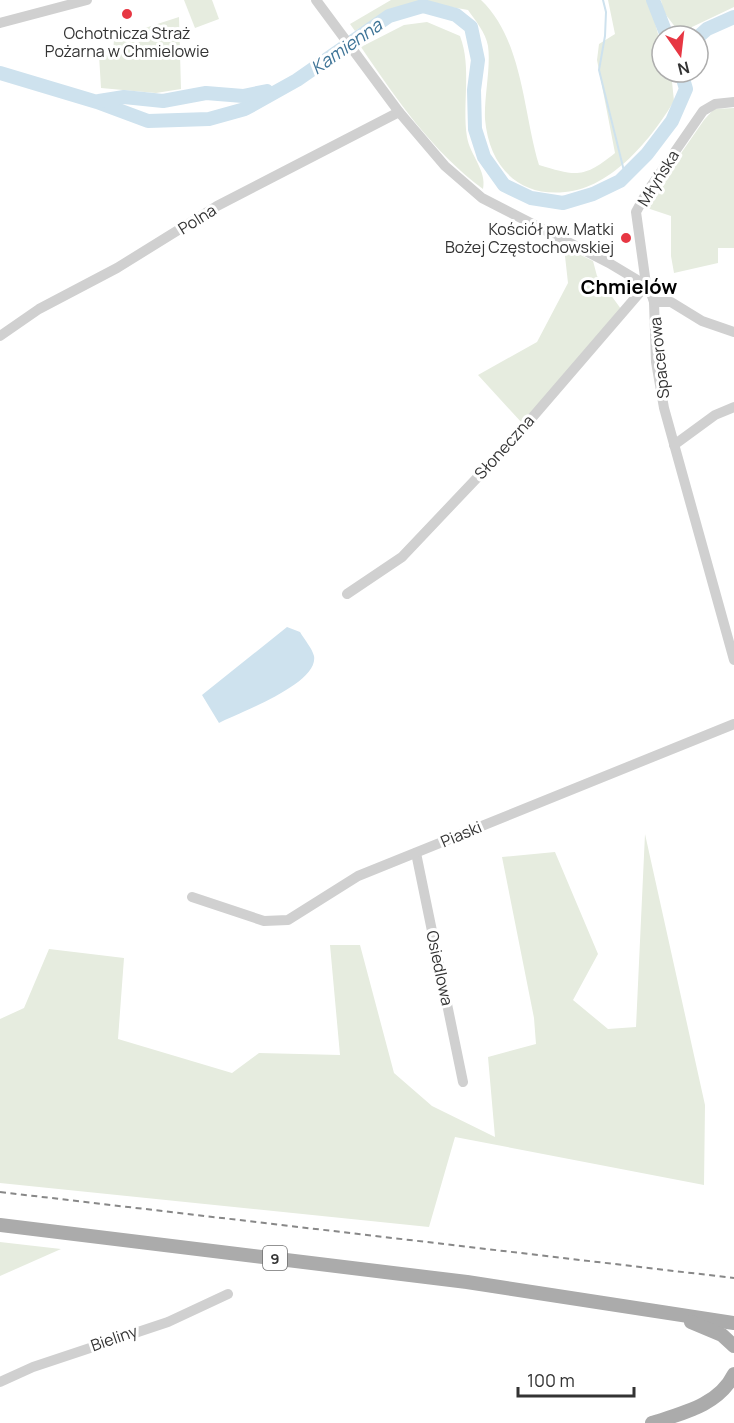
<svg xmlns="http://www.w3.org/2000/svg" width="734" height="1423" font-family="Manrope,sans-serif">
<style>
.green{fill:#e6ecdf}
.water{fill:#cee2ee}
.lines{fill:none;stroke-linecap:round;stroke-linejoin:round}
.stream{stroke:#cee2ee;stroke-width:2}
.river{stroke:#cee2ee;stroke-width:14}
.minor{stroke:#d0d0d0;stroke-width:10}
.major{stroke:#ababab;stroke-width:14}
.rail{stroke:#888;stroke-width:2;stroke-dasharray:6 4.5;stroke-linecap:butt}
.poi-dot{fill:#e73743;stroke:#fff;stroke-width:2}
.labels{text-anchor:middle;dominant-baseline:central;stroke-width:6;stroke-linejoin:round;paint-order:stroke}
.shield{fill:#fff;stroke:#707070;stroke-width:1.5}
.shield-label{font-size:15px;font-weight:bold;fill:#333}
.poi-label{font-size:16px;fill:#333;stroke:#fff}
.street-label{font-size:16px;fill:#333;stroke:#fff}
.water-label{font-size:18px;font-style:italic;fill:#3e7497;stroke:#fff}
.quarter-label{font-size:20px;font-weight:bold;fill:#000;stroke:#fff}
</style>
<rect width="100%" height="100%" fill="#fff"/>
<!-- green -->
<g class="green">
<polygon points="184,0 212,0 219,19 195,28"/>
<path d="M391 0H481C523 40 523 112 539 165 576 176 583 179 615 153L597 60 599 44 615 34 608 0H649L662 49V72H671L674 101C652 138 612 188 565 192 518 197 489 166 485 119 484 97 491 67 488 46 486 33 475 20 468 10 411 0 403 3 355 31L350 24Z"/>
<polygon points="661,0 734,0 734,7 692,27 685,36 682,36 663,11"/>
<polygon points="179,17 181,89 156,93 101,88 99,55 113,55 114,38"/>
<path d="M427 22 460 36C472 67 462 104 467 137 470 155 487 171 483 189 432 151 397 100 361 47L404 25Z"/>
<polygon points="734,108 734,248 718,248 718,263 674,273 671,256 671,216 644,207 704,120 714,109"/>
<polygon points="564,247 593,261 597,276 621,309 522,423 478,375 537,342 568,283"/>
<polygon points="645,834 705,1105 704,1185 455,1137 429,1227 0,1183 0,1019 24,1008 49,949 124,958 118,1039 232,1073 259,1053 340,1055 330,945 360,945 394,1073 432,1106 495,1137 488,1057 536,1044 534,1018 502,857 555,852 598,954 573,1000 608,1029 636,1027"/>
<polygon points="0,1242 61,1249 0,1276"/>
</g>
<!-- water -->
<path class="water" d="M287 627 300 632C304 639 312 648 314 656 319 684 238 713 219 723L202 695Z"/>
<g class="lines">
<!-- stream -->
<polyline class="stream" points="603,0 606,12 605,36 599,70 625,175"/>
<!-- river -->
<g class="river">
<polyline points="653,0 667,36"/>
<polyline points="698,37 707,29 734,17"/>
<polyline points="0,73 97,102 148,121 209,119 245,109 297,80 389,16 423,6 456,15 471,27 478,60 474,90 475,129 484,157 504,185 531,198 563,203 593,194 620,181 647,154 672,121 686,89 681,72"/>
<polyline points="99,101 124,97 163,101 206,93 243,96 267,91"/>
</g>
<!-- minor -->
<g class="minor">
<polyline points="316,0 399,112 445,166 482,198 609,263 649,287 654,302 656,362 664,408 734,660"/>
<polyline points="0,23 87,0"/>
<polyline points="654,302 671,302 702,321 734,332"/>
<polyline points="0,336 39,309 117,268 217,206 399,112"/>
<polyline points="674,445 715,415 734,407"/>
<polyline points="347,594 402,557 512,441 642,290 646,284 636,212 647,192 703,111 715,104 734,102"/>
<polyline points="416,853 463,1082"/>
<polyline points="192,897 264,921 288,920 358,876 734,724"/>
<polyline points="0,1382 33,1367 168,1322 228,1294"/>
</g>
<!-- major -->
<g class="major">
<polyline points="0,1225 467,1282 734,1323"/>
<polyline points="691,1322 722,1335 734,1346"/>
<path d="M652 1423C683 1413 719 1405 734 1374"/>
</g>
<!-- rail -->
<polyline class="rail" points="0,1192 734,1278"/>
</g>
<!-- markers -->
<g class="poi-dot">
<circle cx="127" cy="14" r="6"/>
<circle cx="626" cy="238" r="6"/>
</g>
<g class="labels">
<!-- shield labels -->
<rect class="shield" x="263" y="1246" width="24" height="24" rx="4.5"/>
<g class="shield-label">
<text x="275" y="1258">9</text>
</g>
<!-- poi labels -->
<g class="poi-label">
<text x="127" y="33">Ochotnicza Straż<tspan x="127" dy="18">Pożarna w Chmielowie</tspan></text>
<text x="614" y="229" text-anchor="end">Kościół pw. Matki<tspan x="614" dy="18">Bożej Częstochowskiej</tspan></text>
</g>
<!-- street labels -->
<g class="street-label">
<text transform="translate(658 178) rotate(-58)">Młyńska</text>
<text transform="translate(197 219) rotate(-32)">Polna</text>
<text transform="translate(659 358) rotate(-96)">Spacerowa</text>
<text transform="translate(504 447) rotate(-48)">Słoneczna</text>
<text transform="translate(461 834) rotate(-23)">Piaski</text>
<text transform="translate(440 968) rotate(78)">Osiedlowa</text>
<text transform="translate(114 1338) rotate(-19)">Bieliny</text>
</g>
<!-- water labels -->
<g class="water-label">
<text transform="translate(346 46) rotate(-35)">Kamienna</text>
</g>
<!-- quarter labels -->
<g class="quarter-label">
<text x="629" y="286">Chmielów</text>
</g>
</g>
<!-- north arrow -->
<g transform="translate(680 54) rotate(166)"><circle r="28" fill="#ffffff" stroke="#adadad" stroke-width="1.5"/>
<path d="M0-4.5L10 22L0 15L-10 22Z" fill="#e73743"/>
<text y="-9" font-size="16" font-weight="bold" text-anchor="middle" fill="#333333">N</text>
</g>
<!-- scale -->
<path d="M518 1387v9h116v-9" fill="none" stroke="#333333" stroke-width="3"/>
<text x="527" y="1387" font-size="18" fill="#333333" stroke="#ffffff" stroke-width="4.5" paint-order="stroke">100 m</text>
</svg>
